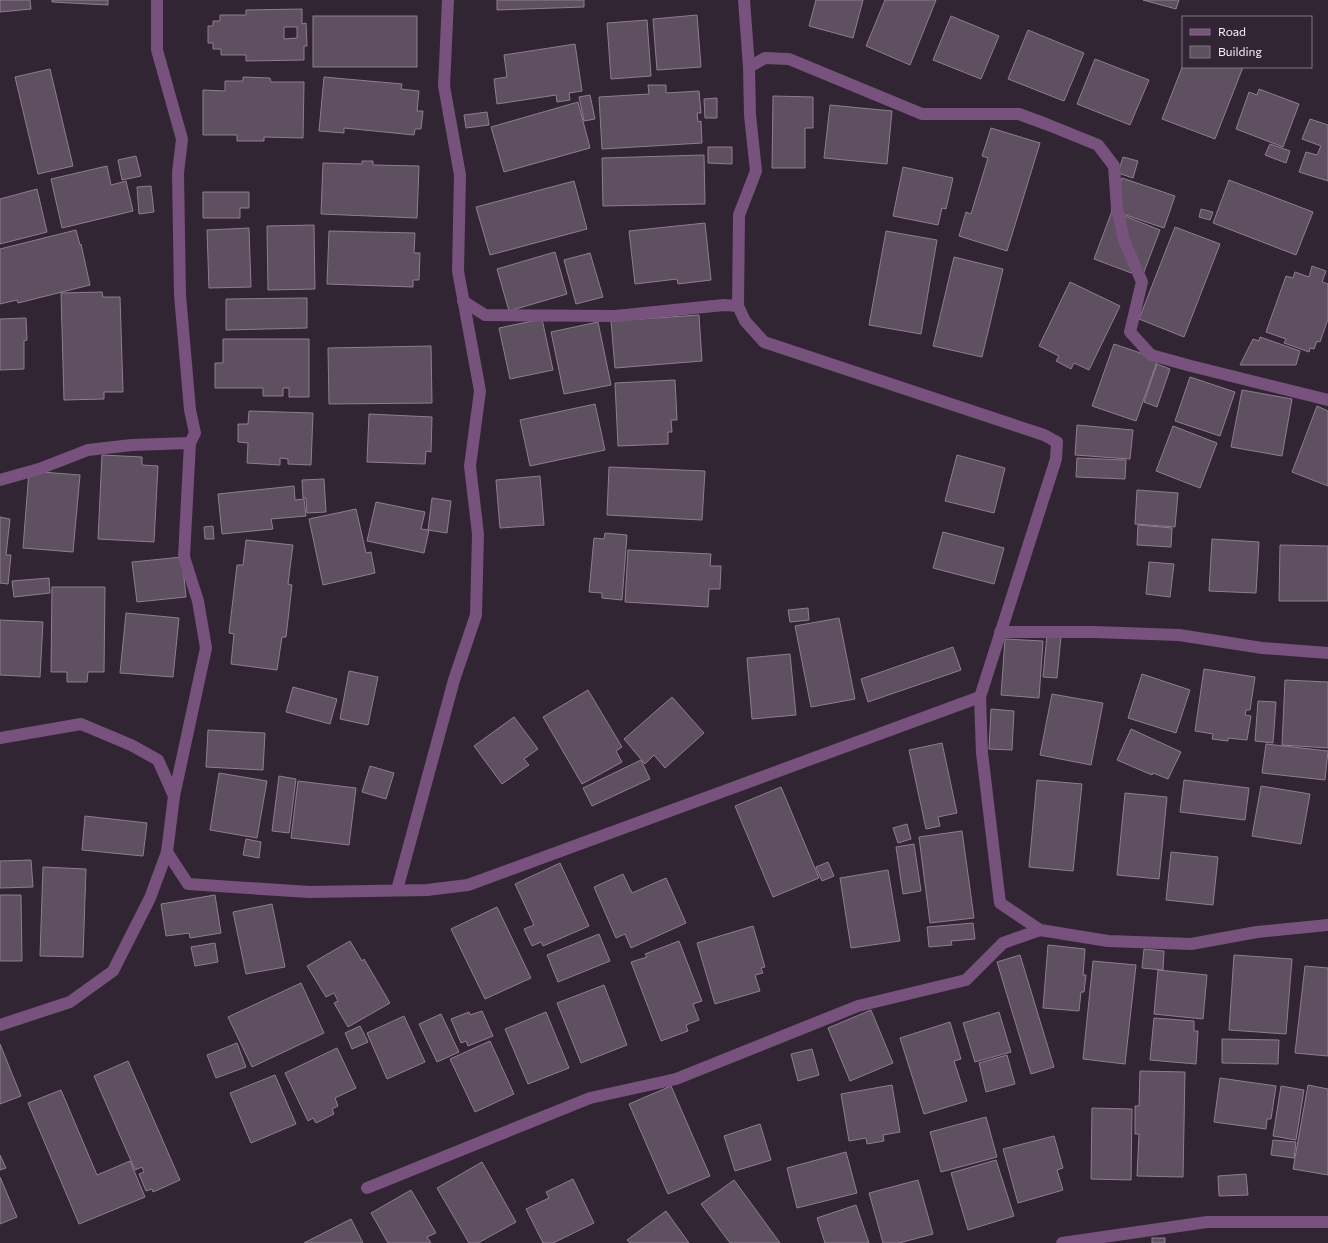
<svg xmlns="http://www.w3.org/2000/svg" width="1328" height="1243" font-family="Commissioner,sans-serif">
<style>
.building{fill:#5e5060;stroke:#8d7e8f;fill-rule:evenodd}
.lines{fill:none;stroke-linecap:round;stroke-linejoin:round}
.minor{stroke:#77527c;stroke-width:12}
</style>
<rect width="100%" height="100%" fill="#322533"/>
<!-- building -->
<g class="building">
<polygon points="0,0 30,0 31,9 0,12"/>
<polygon points="52,0 108,0 108,5 52,2"/>
<polygon points="497,0 584,0 584,7 497,10"/>
<polygon points="816,0 863,0 853,38 809,26"/>
<polygon points="885,0 936,0 910,65 866,46"/>
<polygon points="1143,0 1179,0 1176,9"/>
<path d="M302 9V24L306 23 307 46H304V60L246 61V55H221V49H213V43H208V26H213V21H220V15H246V10ZM284 27H297V38L284 39Z"/>
<polygon points="697,15 701,67 657,70 653,19"/>
<rect x="313" y="16" width="104" height="51"/>
<polygon points="951,16 999,36 981,79 933,60"/>
<polygon points="647,20 651,76 611,79 607,23"/>
<polygon points="1028,30 1084,53 1064,101 1008,79"/>
<polygon points="575,44 582,91 569,93 570,100 557,102 556,95 497,104 494,79 507,77 504,55"/>
<polygon points="1095,59 1149,80 1130,125 1077,104"/>
<polygon points="1183,65 1183,67 1243,67 1215,139 1162,119"/>
<polygon points="50,69 73,166 38,174 15,77"/>
<polygon points="243,77 270,78 271,82 304,82 303,138 264,137 264,141 237,141 237,135 203,135 203,90 225,91 225,81 243,81"/>
<polygon points="324,77 402,84 401,89 419,91 417,111 423,111 421,129 415,129 414,135 344,128 344,133 319,131"/>
<polygon points="648,85 666,85 666,93 699,91 701,113 697,113 698,122 701,121 702,143 602,149 599,97 649,94"/>
<polygon points="1259,89 1299,104 1283,147 1236,129 1249,92 1257,95"/>
<polygon points="590,95 595,119 584,121 579,97"/>
<polygon points="773,96 813,97 813,128 805,128 805,168 772,168"/>
<polygon points="717,98 717,118 705,118 704,99"/>
<polygon points="578,102 590,148 504,172 491,127"/>
<polygon points="830,105 892,111 887,164 824,158"/>
<polygon points="487,112 489,125 466,128 464,115"/>
<polygon points="1310,119 1328,125 1328,181 1299,172 1306,152 1317,155 1321,146 1302,139"/>
<polygon points="991,128 1040,143 1007,251 959,236 966,212 971,214 988,158 982,156"/>
<polygon points="1270,144 1290,151 1286,163 1265,155"/>
<polygon points="708,147 732,147 732,164 708,163"/>
<polygon points="704,155 705,204 603,206 602,158"/>
<polygon points="136,156 141,176 122,180 118,160"/>
<polygon points="1123,157 1138,161 1133,178 1118,173"/>
<polygon points="362,161 373,161 373,165 419,166 417,218 321,214 323,163 362,164"/>
<polygon points="107,166 111,185 126,181 133,211 62,228 51,179"/>
<polygon points="903,167 953,178 946,209 942,208 938,225 893,216"/>
<polygon points="1122,178 1175,196 1164,228 1111,210"/>
<polygon points="1229,180 1313,212 1296,255 1213,223"/>
<polygon points="574,181 587,229 490,255 476,207"/>
<polygon points="151,186 154,212 139,214 137,187"/>
<polygon points="37,189 47,232 0,244 0,199"/>
<polygon points="203,192 249,192 249,208 240,208 240,218 203,218"/>
<polygon points="1201,209 1213,212 1210,220 1199,217"/>
<polygon points="1112,211 1160,230 1142,277 1094,259"/>
<polygon points="705,223 711,280 678,284 677,279 635,284 629,231"/>
<polygon points="314,225 315,289 268,290 267,226"/>
<polygon points="1175,227 1220,244 1184,337 1139,319"/>
<polygon points="249,228 251,287 209,288 207,230"/>
<polygon points="76,230 80,245 81,244 90,285 18,303 17,300 0,304 0,249"/>
<polygon points="329,231 415,233 414,253 420,253 419,280 413,280 413,287 327,284"/>
<polygon points="886,231 937,240 921,334 869,325"/>
<polygon points="555,252 567,294 509,311 497,269"/>
<polygon points="590,253 603,297 576,304 564,260"/>
<polygon points="954,257 1003,269 982,357 933,346"/>
<polygon points="1312,266 1326,271 1322,282 1328,284 1328,319 1320,342 1317,341 1314,349 1310,348 1309,352 1284,343 1286,339 1266,332 1286,276 1293,278 1295,272 1309,277"/>
<polygon points="1070,282 1120,306 1089,370 1074,363 1071,369 1056,361 1059,356 1039,346"/>
<polygon points="102,292 103,297 120,297 123,392 104,392 104,399 64,400 61,293"/>
<polygon points="307,298 307,328 226,330 226,299"/>
<polygon points="699,315 702,361 615,368 611,321"/>
<polygon points="26,318 27,340 24,341 24,369 0,370 0,319"/>
<polygon points="542,319 553,370 510,379 499,328"/>
<polygon points="598,322 611,385 564,394 551,332"/>
<polygon points="1260,337 1300,351 1296,365 1240,365 1253,339 1259,341"/>
<polygon points="223,339 309,339 309,397 289,397 289,388 283,388 283,396 263,396 263,388 215,388 215,363 223,363"/>
<polygon points="1114,344 1158,359 1136,421 1092,406"/>
<polygon points="431,346 432,403 329,404 328,348"/>
<polygon points="1157,364 1170,369 1157,407 1144,402"/>
<polygon points="1190,377 1235,392 1220,436 1175,421"/>
<polygon points="675,380 677,420 671,420 672,432 668,432 668,444 618,446 615,383"/>
<polygon points="1242,390 1292,399 1282,456 1231,447"/>
<polygon points="595,404 605,450 530,466 520,420"/>
<polygon points="1317,406 1328,411 1328,486 1292,472"/>
<polygon points="249,411 313,413 311,465 288,464 288,459 280,458 280,465 247,463 248,443 238,442 238,424 248,424"/>
<polygon points="369,414 432,417 431,452 426,451 425,464 367,462"/>
<polygon points="1077,425 1133,430 1130,459 1075,455"/>
<polygon points="1173,426 1217,443 1200,488 1156,471"/>
<polygon points="102,455 142,457 142,465 158,466 154,542 98,539"/>
<polygon points="957,455 1005,468 994,513 945,501"/>
<polygon points="1077,458 1126,460 1125,479 1076,477"/>
<polygon points="609,467 705,471 702,520 607,515"/>
<polygon points="29,471 80,475 73,552 23,548"/>
<polygon points="540,476 544,525 500,528 496,480"/>
<polygon points="324,479 326,512 307,513 306,498 303,498 302,480"/>
<polygon points="294,486 295,500 304,499 306,516 271,519 273,529 222,534 218,494"/>
<polygon points="1137,490 1178,493 1175,527 1135,524"/>
<polygon points="432,498 451,501 447,533 428,530"/>
<polygon points="376,502 425,512 421,529 429,530 424,553 367,541"/>
<polygon points="356,509 366,553 371,552 375,573 323,585 309,519"/>
<polygon points="0,517 10,519 6,555 11,555 8,584 0,583"/>
<polygon points="1138,525 1172,528 1171,547 1137,545"/>
<polygon points="213,526 214,539 205,539 204,527"/>
<polygon points="943,532 1004,548 994,584 933,568"/>
<polygon points="605,533 627,535 622,600 602,598 602,593 589,592 594,538 604,539"/>
<polygon points="1212,539 1259,542 1256,593 1209,591"/>
<polygon points="246,540 293,545 288,584 292,585 286,637 282,637 277,670 231,664 234,634 229,633 237,565 243,565"/>
<polygon points="1280,545 1328,546 1328,601 1279,601"/>
<polygon points="628,550 711,554 710,566 721,566 720,589 709,589 708,607 625,602"/>
<polygon points="182,557 186,597 137,602 132,562"/>
<polygon points="1149,562 1174,564 1170,597 1146,594"/>
<polygon points="49,578 50,593 14,597 12,581"/>
<polygon points="52,587 105,587 104,672 88,672 87,682 67,682 67,672 51,672"/>
<polygon points="808,608 809,620 790,622 788,610"/>
<polygon points="126,613 179,618 173,677 120,673"/>
<polygon points="839,618 855,699 811,707 795,626"/>
<polygon points="0,620 43,622 40,677 0,675"/>
<polygon points="1047,635 1061,636 1057,678 1043,677"/>
<polygon points="1005,639 1043,641 1039,698 1001,695"/>
<polygon points="953,647 961,670 868,702 861,679"/>
<polygon points="790,654 796,715 752,719 747,658"/>
<polygon points="1204,669 1255,677 1250,710 1246,710 1245,715 1251,716 1247,740 1228,738 1228,741 1212,739 1213,734 1195,731"/>
<polygon points="349,671 378,677 368,725 340,719"/>
<polygon points="1142,674 1190,690 1176,733 1128,718"/>
<polygon points="1285,680 1328,682 1328,748 1282,745"/>
<polygon points="293,687 337,699 330,724 286,712"/>
<polygon points="588,690 622,747 616,751 622,762 582,784 543,717"/>
<polygon points="1052,694 1103,703 1091,765 1040,755"/>
<polygon points="672,697 704,733 665,768 654,755 645,764 624,739"/>
<polygon points="1258,701 1276,702 1273,743 1255,741"/>
<polygon points="991,709 1014,711 1012,750 989,749"/>
<polygon points="514,717 538,749 524,759 529,765 502,784 474,746"/>
<polygon points="1131,729 1181,752 1168,779 1153,773 1152,775 1117,760"/>
<polygon points="208,730 265,733 263,770 206,767"/>
<polygon points="942,743 957,813 938,817 940,826 926,829 909,750"/>
<polygon points="1266,744 1328,751 1325,780 1262,773"/>
<polygon points="641,760 650,779 592,806 583,788"/>
<polygon points="370,766 394,773 386,799 362,792"/>
<polygon points="219,773 267,781 257,838 210,830"/>
<polygon points="279,776 296,779 289,833 272,831"/>
<polygon points="1037,780 1082,784 1073,871 1029,867"/>
<polygon points="1184,780 1249,788 1245,820 1180,812"/>
<polygon points="298,781 356,788 349,845 291,838"/>
<polygon points="1261,786 1310,794 1301,844 1252,836"/>
<polygon points="781,787 819,878 773,897 735,806"/>
<polygon points="1125,793 1167,797 1159,879 1117,875"/>
<polygon points="85,816 147,823 143,856 82,850"/>
<polygon points="907,824 911,839 898,843 893,828"/>
<polygon points="962,831 974,918 930,923 919,837"/>
<polygon points="246,839 261,842 259,858 243,855"/>
<polygon points="914,844 921,891 903,894 896,847"/>
<polygon points="1171,852 1218,857 1213,905 1166,900"/>
<polygon points="31,860 33,887 0,888 0,861"/>
<polygon points="828,862 834,876 822,881 816,867"/>
<polygon points="560,863 589,926 543,946 541,942 532,946 524,929 534,925 515,884"/>
<polygon points="43,867 86,869 83,957 40,956"/>
<polygon points="888,870 900,941 851,948 840,878"/>
<polygon points="623,874 632,893 666,878 686,923 631,948 625,934 616,938 594,887"/>
<polygon points="0,895 21,895 22,961 0,961"/>
<polygon points="215,895 221,933 190,938 189,933 166,936 161,904"/>
<polygon points="272,904 285,967 246,974 233,912"/>
<polygon points="497,907 531,978 485,999 451,929"/>
<polygon points="973,923 975,939 951,941 952,945 929,947 927,927"/>
<polygon points="753,926 765,967 761,968 763,973 755,975 760,991 715,1004 697,943"/>
<polygon points="599,934 610,961 558,982 547,955"/>
<polygon points="350,941 362,961 364,959 390,1003 348,1027 334,1003 338,1001 334,993 326,997 307,966"/>
<polygon points="679,941 702,1001 693,1004 699,1020 686,1025 688,1031 661,1041 631,962 647,957 645,954"/>
<polygon points="215,943 218,962 195,966 191,947"/>
<polygon points="1048,945 1085,949 1083,975 1086,975 1084,992 1081,992 1079,1011 1043,1008"/>
<polygon points="1144,949 1164,951 1163,970 1142,968"/>
<polygon points="1020,955 1054,1067 1031,1074 997,962"/>
<polygon points="1234,955 1292,959 1286,1034 1229,1030"/>
<polygon points="1093,961 1136,965 1125,1064 1083,1059"/>
<polygon points="1305,966 1328,968 1328,1056 1295,1053"/>
<polygon points="1158,970 1207,975 1203,1019 1154,1014"/>
<polygon points="301,983 324,1033 252,1067 228,1017"/>
<polygon points="604,985 627,1045 581,1063 557,1003"/>
<polygon points="871,1010 893,1063 850,1081 828,1028"/>
<polygon points="482,1011 493,1036 468,1046 466,1041 461,1043 451,1019 469,1012 470,1015"/>
<polygon points="546,1012 569,1068 528,1084 505,1029"/>
<polygon points="999,1012 1011,1052 975,1062 963,1023"/>
<polygon points="441,1014 459,1052 437,1062 419,1024"/>
<polygon points="404,1016 425,1062 387,1079 367,1033"/>
<polygon points="1154,1018 1194,1021 1194,1031 1198,1031 1196,1064 1150,1060"/>
<polygon points="950,1022 961,1059 954,1061 967,1101 924,1114 900,1038"/>
<polygon points="360,1026 368,1042 352,1049 345,1033"/>
<polygon points="1222,1039 1279,1040 1278,1064 1222,1063"/>
<polygon points="490,1041 514,1094 475,1112 450,1059"/>
<polygon points="237,1043 246,1067 216,1078 207,1055"/>
<polygon points="0,1044 21,1096 0,1104"/>
<polygon points="337,1048 356,1088 335,1098 338,1106 332,1109 334,1114 316,1123 313,1118 308,1121 285,1073"/>
<polygon points="812,1049 819,1075 798,1081 791,1054"/>
<polygon points="1007,1055 1015,1084 986,1092 979,1063"/>
<polygon points="128,1061 180,1180 153,1192 152,1189 146,1191 139,1174 144,1172 142,1167 135,1170 94,1076"/>
<polygon points="1140,1071 1185,1072 1183,1177 1137,1176 1139,1134 1135,1134 1135,1106 1139,1106"/>
<polygon points="275,1075 296,1124 251,1143 230,1093"/>
<polygon points="1220,1078 1276,1086 1271,1119 1267,1119 1266,1129 1214,1122"/>
<polygon points="892,1085 900,1132 883,1135 884,1141 867,1144 866,1138 849,1141 841,1094"/>
<polygon points="1308,1085 1328,1089 1328,1175 1293,1169"/>
<polygon points="671,1086 710,1176 668,1194 629,1104"/>
<polygon points="1281,1086 1304,1090 1296,1140 1273,1136"/>
<polygon points="61,1090 97,1175 130,1161 145,1197 79,1224 28,1103"/>
<polygon points="1092,1108 1132,1109 1131,1180 1091,1179"/>
<polygon points="986,1117 997,1157 941,1172 930,1132"/>
<polygon points="760,1124 771,1160 735,1171 724,1136"/>
<polygon points="1054,1136 1063,1168 1057,1170 1063,1190 1018,1203 1003,1149"/>
<polygon points="1273,1140 1296,1142 1294,1158 1271,1155"/>
<polygon points="846,1152 857,1193 797,1208 787,1168"/>
<polygon points="0,1155 6,1168 0,1170"/>
<polygon points="996,1160 1014,1216 968,1230 951,1173"/>
<polygon points="482,1162 516,1222 478,1243 469,1243 437,1188"/>
<polygon points="1246,1174 1248,1195 1219,1196 1218,1176"/>
<polygon points="0,1177 17,1217 0,1224"/>
<polygon points="573,1179 594,1223 553,1243 543,1243 526,1209 549,1198 546,1192"/>
<polygon points="734,1180 780,1243 730,1243 701,1204"/>
<polygon points="918,1180 933,1234 899,1243 883,1243 869,1193"/>
<polygon points="411,1190 436,1233 427,1237 431,1243 388,1243 371,1213"/>
<polygon points="856,1205 869,1243 825,1243 817,1218"/>
<polygon points="666,1211 689,1243 630,1243 627,1240"/>
<polygon points="351,1219 363,1243 304,1243"/>
<rect x="1152" y="1238" width="13" height="5"/>
</g>
<g class="lines">
<!-- minor -->
<g class="minor">
<polyline points="157,0 157,50 182,139 178,173 180,295 190,410 195,433 190,443 184,557 198,601 206,648 174,796 167,852 188,884 309,892 427,890 468,885 980,697"/>
<polyline points="744,0 749,67 750,115 756,171 739,215 738,306 745,321 764,342 1044,435 1057,442 1056,459 980,697 982,753 1000,903 1040,930 1108,941 1191,944 1257,932 1328,925"/>
<polyline points="749,67 765,58 789,59 922,114 1019,114 1046,124 1098,145 1114,166 1117,208 1124,240 1142,282 1130,332 1151,355 1191,366 1328,400"/>
<polyline points="463,301 485,315 615,316 724,305 738,306"/>
<polyline points="0,480 39,469 88,450 132,445 190,443"/>
<polyline points="1000,632 1093,632 1179,635 1262,648 1328,653"/>
<polyline points="0,738 81,724 131,745 158,760 174,796"/>
<polyline points="397,890 454,680 476,615 478,534 470,466 480,391 458,271 460,175 444,86 448,0"/>
<polyline points="0,1025 70,1002 113,971 150,898 167,852"/>
<polyline points="367,1188 590,1098 676,1079 858,1006 966,980 1003,943 1040,930"/>
<polyline points="1062,1243 1207,1222 1328,1222"/>
</g>
</g>
<!-- legend -->
<rect x="1182" y="16" width="130" height="52" fill="#322533" stroke="#807581"/>
<rect x="1190" y="29" width="20" height="6" fill="#77527c" stroke="#807581"/>
<text x="1218" y="36" font-size="12" fill="#f6edf7">Road</text>
<rect x="1190" y="46" width="20" height="12" fill="#5e5060" stroke="#807581"/>
<text x="1218" y="56" font-size="12" fill="#f6edf7">Building</text>
</svg>
